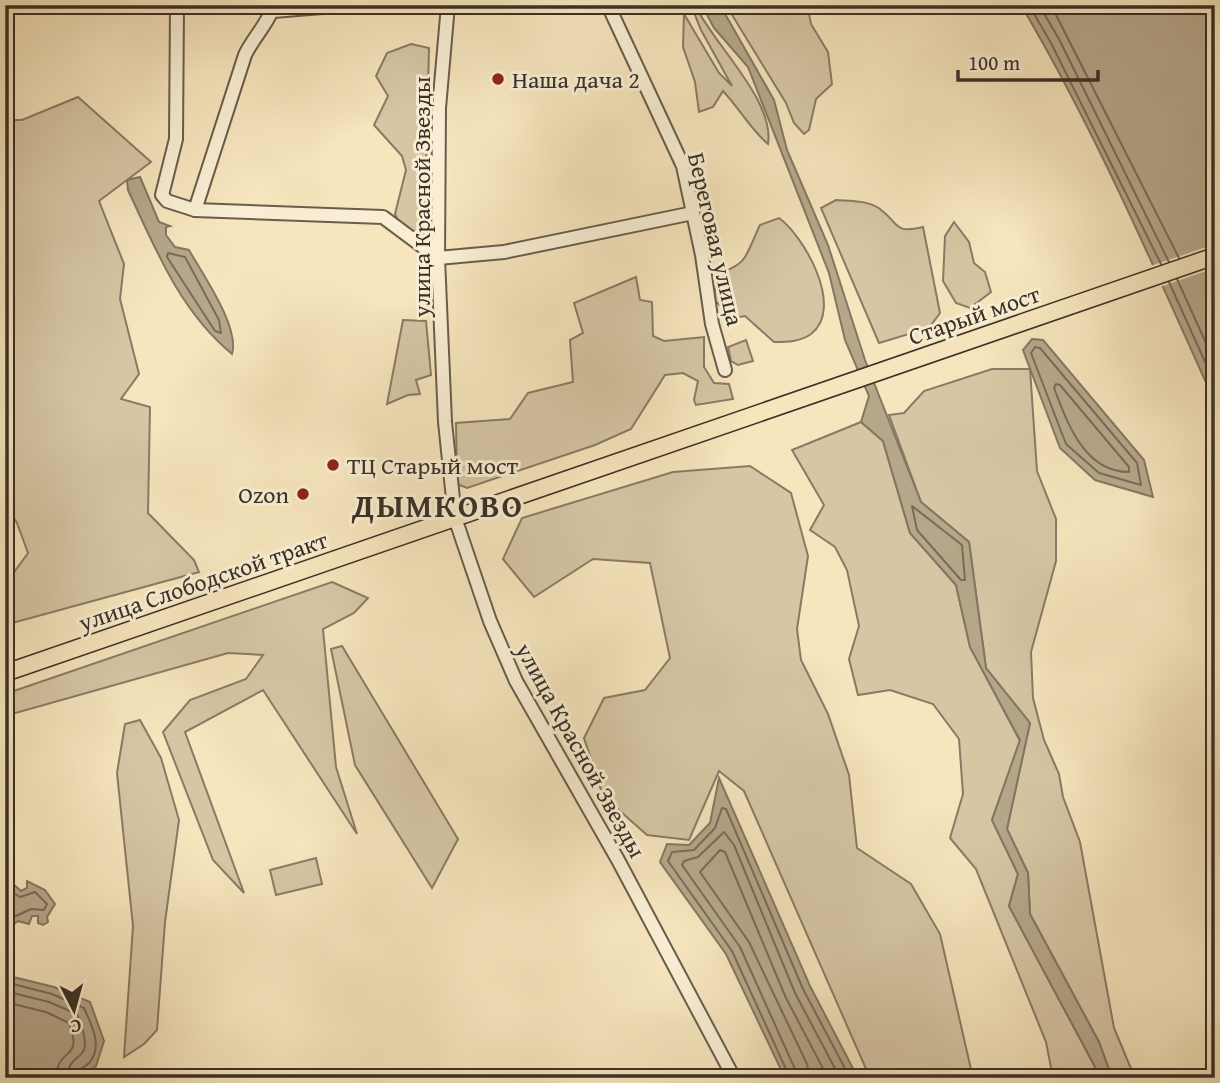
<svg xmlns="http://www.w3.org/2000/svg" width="1220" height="1083" font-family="'Gentium Book Plus',serif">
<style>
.green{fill:#d6c6a4;stroke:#887b66;stroke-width:2}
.water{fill:#b6a78a;stroke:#847762;stroke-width:2}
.pier{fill:#f6e5bd}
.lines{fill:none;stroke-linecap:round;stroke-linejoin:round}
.shore{stroke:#786c58;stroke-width:2}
.minor-casing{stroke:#695d4c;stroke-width:16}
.major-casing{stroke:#3a3027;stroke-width:19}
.minor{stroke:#f9eed4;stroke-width:12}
.major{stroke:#f6e5bd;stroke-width:16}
.poi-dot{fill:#8f2418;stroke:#f9eed4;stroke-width:2.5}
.labels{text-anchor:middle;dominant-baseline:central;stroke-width:6;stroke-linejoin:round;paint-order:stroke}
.poi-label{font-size:24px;fill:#3a3027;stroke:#f9eed4;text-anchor:start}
.street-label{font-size:24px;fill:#3a3027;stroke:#f9eed4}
.district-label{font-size:32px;font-weight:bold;letter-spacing:2px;fill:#3a3027;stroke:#f9eed4}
</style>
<rect width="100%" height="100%" fill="#f6e5bd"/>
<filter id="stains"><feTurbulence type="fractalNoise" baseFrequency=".00286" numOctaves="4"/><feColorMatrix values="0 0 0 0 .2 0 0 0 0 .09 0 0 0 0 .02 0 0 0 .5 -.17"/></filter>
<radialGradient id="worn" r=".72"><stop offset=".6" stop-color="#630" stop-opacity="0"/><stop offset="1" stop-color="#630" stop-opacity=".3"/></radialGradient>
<!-- green -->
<g class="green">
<path d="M691 5H695C713 44 775 100 768 144 750 129 740 109 723 91L713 107 699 112 695 82 683 47 684 14 719 73 732 86 701 30Z"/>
<polygon points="726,5 807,5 811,24 828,52 832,84 816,99 809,130 804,134 794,123 786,103"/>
<polygon points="411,44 429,48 424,246 406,238 395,214 406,170 402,156 374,125 388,96 376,76 387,53"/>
<polygon points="78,97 151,162 99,201 124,264 120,299 139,374 121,399 150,407 148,513 194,560 199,572 5,625 5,575 12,575 28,553 17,523 5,504 5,120 22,120"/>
<path d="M836 200C850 201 868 200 880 209 900 224 893 234 923 227L940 313 929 328 879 343 821 208Z"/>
<path d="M779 218C804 236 845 308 811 334 800 342 787 342 774 342L745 316 734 318 714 300C716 261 733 276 745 257 751 247 755 235 760 225Z"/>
<polygon points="954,222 969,242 974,263 985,272 991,292 970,308 956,303 943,281 945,236"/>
<polygon points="636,277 640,300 652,302 653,336 664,341 704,337 704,367 714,383 729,384 733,399 696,405 694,400 698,381 683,373 665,375 631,429 595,445 467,488 457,484 456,423 510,419 528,393 573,382 570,340 583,333 574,303"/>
<polygon points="403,320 426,321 431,375 416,380 420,394 408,395 387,404"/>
<polygon points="746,340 753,361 738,365 731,361 728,347"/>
<polygon points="992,369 1030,369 1037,471 1056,519 1056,561 1031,652 1033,698 1044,740 1059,774 1063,797 1080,842 1114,1028 1135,1078 1112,1078 1099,1042 1030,914 1028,873 1007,829 1030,723 986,668 969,542 921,502 889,415 904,413 924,391"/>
<polygon points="861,422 883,441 910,533 956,585 970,647 1020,741 992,820 1018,874 1009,906 1101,1078 1053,1078 1046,1042 976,869 950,838 963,794 959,739 933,704 890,690 858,695 849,659 859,626 847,570 835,547 810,530 824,505 792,450"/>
<polygon points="750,466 791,493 808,556 797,629 801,660 828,714 849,775 857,848 911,884 940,934 973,1078 870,1078 744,791 719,771 689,840 647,835 603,796 584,738 604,698 645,690 670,658 650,563 593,559 534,597 503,559 522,518 673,472"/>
<polygon points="332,582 368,598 354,613 323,629 336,767 357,834 263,690 185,732 244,893 213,860 163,732 190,700 246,679 263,655 228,653 5,716 5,694"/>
<polygon points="342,646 458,839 432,888 355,765 331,649"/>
<polygon points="140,720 161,758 179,820 165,922 157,1030 144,1044 124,1057 133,926 117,773 125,724"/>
<polygon points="316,858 322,884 276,895 270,870"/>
</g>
<!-- water -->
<g class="water">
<polygon points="702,5 720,5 774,100 787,150 828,245 865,360 921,502 969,542 986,668 1030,723 1007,829 1028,873 1030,914 1099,1042 1112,1078 1101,1078 1009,906 1018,874 992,820 1020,740 970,647 956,585 910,533 883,441 861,422 869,396 845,340 829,273 748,67 714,28"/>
<path d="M1021 5H1215V415L1208 387C1150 258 1093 127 1021 5Z"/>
<path d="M140 177 159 222 170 226 166 227V235L175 247 189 250C203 275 240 327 232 354 180 311 156 250 128 190L127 180Z"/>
<polygon points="1032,339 1043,340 1144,460 1153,497 1095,480 1060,448 1023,350"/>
<polygon points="719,778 810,986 858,1078 785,1078 726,954 660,862 667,844 689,845 710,823"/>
<polygon points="5,877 21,891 27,888 27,881 45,890 55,904 47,917 48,922 43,925 38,923 38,916 32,916 29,924 18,921 7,929 10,937 5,938"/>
<polygon points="5,975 54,987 90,1002 104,1041 96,1066 78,1078 5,1078"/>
</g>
<!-- pier -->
<polygon class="pier" points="1215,244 1215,268 1160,287 1150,266"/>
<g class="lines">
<!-- shore -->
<g class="shore">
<polyline points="1029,5 1051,43 1161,264"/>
<polyline points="1039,5 1059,39 1169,262"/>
<polyline points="1051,5 1179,258"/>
<polygon points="168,253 185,257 219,320 221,333 215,331 167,257"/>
<polyline points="1177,279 1215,363"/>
<polyline points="1169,282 1215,384"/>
<polygon points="1035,347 1040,348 1137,463 1141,485 1099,473 1066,444 1031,353"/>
<path d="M1056 384 1060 385 1129 467V472C1084 472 1067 422 1054 388Z"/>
<polygon points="912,506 962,545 965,580 961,580 917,530"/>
<polyline points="5,888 20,897 35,892 47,904 44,910 31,909 5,921"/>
<path d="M5 982 52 994 84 1008C91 1024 103 1045 90 1062 84 1069 77 1067 75 1078"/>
<path d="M5 991 49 1002 77 1014C99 1068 69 1046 67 1078"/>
<path d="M5 1002 46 1012 69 1023C84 1062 57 1046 56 1078"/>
<polyline points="790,1078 732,951 668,861 672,852 694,850 715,828 722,808 726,809 803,989 850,1078"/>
<polyline points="799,1078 740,947 682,865 684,861 698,857 724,832 734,845 795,993 840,1078"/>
<polyline points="810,1078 807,1064 749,942 700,872 720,850 725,852 786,998 828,1078"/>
</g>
<!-- minor casing -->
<g class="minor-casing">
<g id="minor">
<polyline points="177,5 176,139 162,195 167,201 195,210 383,217 438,258 504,252 693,213"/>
<polyline points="448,5 439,108 438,258 445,422 455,518 490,621 516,681 618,860 734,1078"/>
<polyline points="608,5 683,166 702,255 712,324 725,370"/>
<polyline points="273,11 347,5"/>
<path d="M195 210 245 55C251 41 272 18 273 5"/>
</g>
</g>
<!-- major casing -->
<g class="major-casing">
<polyline id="major" points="5,673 1215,256"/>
</g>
<!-- minor -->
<use href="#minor" class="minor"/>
<!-- major -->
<use href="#major" class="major"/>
</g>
<!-- markers -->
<g class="poi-dot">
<circle cx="498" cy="79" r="7"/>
<circle cx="333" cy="465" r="7"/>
<circle cx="303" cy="494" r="7"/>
</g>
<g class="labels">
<!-- poi labels -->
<g class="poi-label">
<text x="512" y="79">Наша дача 2</text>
<text x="347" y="465">ТЦ Старый мост</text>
<text x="289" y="494" text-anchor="end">Ozon</text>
</g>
<!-- street labels -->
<g class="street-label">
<text transform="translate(421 197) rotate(-90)">улица Красной Звезды</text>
<text transform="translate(716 239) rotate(77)">Береговая улица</text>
<text transform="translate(974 315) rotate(-19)">Старый мост</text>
<text transform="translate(203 581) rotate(-19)">улица Слободской тракт</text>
<text transform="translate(581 750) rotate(61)">улица Красной Звезды</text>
</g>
<!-- district labels -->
<g class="district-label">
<text x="438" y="505">ДЫМКОВО</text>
</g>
</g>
<!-- margin -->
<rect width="1220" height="1083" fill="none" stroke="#f6e5bd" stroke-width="28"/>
<rect x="7" y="7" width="1206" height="1069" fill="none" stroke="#3a3027" stroke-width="3.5"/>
<rect x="14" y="14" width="1192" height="1055" fill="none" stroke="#3a3027" stroke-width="2"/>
<!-- north arrow -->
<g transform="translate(74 1010) rotate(174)" stroke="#f9eed4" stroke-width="5" paint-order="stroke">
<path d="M0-5L12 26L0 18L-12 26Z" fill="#3a3027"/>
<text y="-10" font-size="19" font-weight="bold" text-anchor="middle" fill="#3a3027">С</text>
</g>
<!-- scale -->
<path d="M958 70v10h140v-10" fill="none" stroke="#3a3027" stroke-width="3.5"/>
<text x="968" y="70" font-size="21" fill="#3a3027" stroke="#f9eed4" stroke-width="5" paint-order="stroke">100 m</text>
<rect width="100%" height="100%" filter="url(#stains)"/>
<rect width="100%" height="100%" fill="url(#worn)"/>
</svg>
